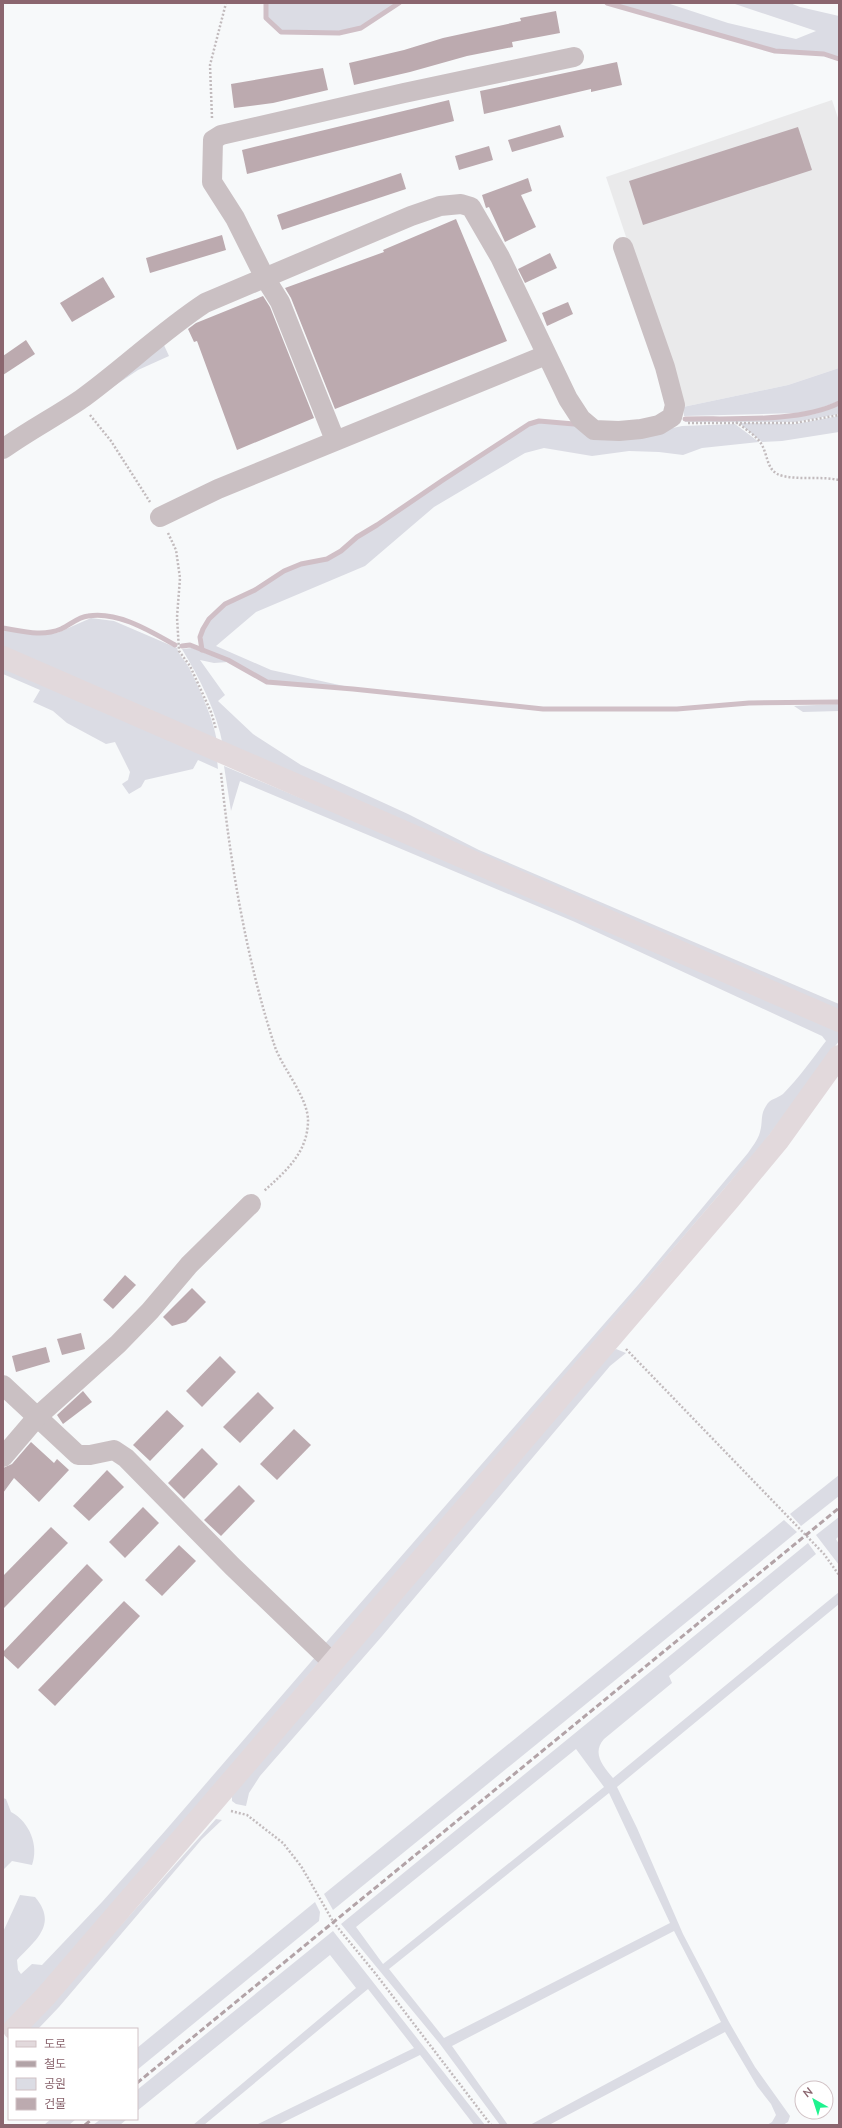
<svg xmlns="http://www.w3.org/2000/svg" width="842" height="2128" font-family="Lato,'Noto Sans KR',sans-serif">
<style>
.built{fill:#eaeaeb}
.green{fill:#dbdce4;fill-rule:evenodd}
.lines{fill:none;stroke-linecap:round;stroke-linejoin:round}
.stream{stroke:#d0bfc6;stroke-width:5}
.building{fill:#bcaaaf}
.path{stroke:#c2bbbd;stroke-width:2.5;stroke-dasharray:2 2;stroke-linecap:butt}
.street{stroke:#cac0c3;stroke-width:20}
.secondary{stroke:#e2d9dc;stroke-width:22}
.primary{stroke:#e2d9dc;stroke-width:22}
.rail{stroke:#b2a3a7;stroke-width:3;stroke-dasharray:6 3;stroke-linecap:butt}
</style>
<rect width="100%" height="100%" fill="#f7f9fa"/>
<!-- built -->
<polygon class="built" points="832,100 839,121 839,368 788,385 683,407 606,177"/>
<!-- green -->
<g class="green">
<polygon points="267,3 398,3 361,27 338,31 281,31 267,17"/>
<polygon points="611,3 667,3 728,23 796,39 816,31 732,3 790,3 800,7 839,16 839,58 824,53 775,50"/>
<polygon points="163,343 169,356 138,370 89,403"/>
<polygon points="839,368 839,401 815,410 797,413 684,416 683,407 788,385"/>
<polygon points="839,405 839,414 795,422 685,422 685,421 789,418 815,414"/>
<polygon points="839,416 839,432 782,441 762,442 739,423 795,424"/>
<path d="M539 422 668 429 682 426 735 424 759 442 702 448 683 455 659 452 629 451 592 456 544 448 525 453 434 507 365 566 256 612 216 646 271 670 353 688 267 681 228 659 204 650C200 634 203 624 215 612 225 603 238 600 250 594 267 584 281 571 299 565 308 562 317 563 326 560 339 555 347 545 358 537 364 533 372 530 379 525 412 504 443 480 476 459 496 446 516 430 539 422Z"/>
<path d="M91 618 114 621 177 648C179 656 184 659 188 666 199 687 214 720 217 742L3 651V629L39 635 57 633Z"/>
<path d="M192 648 228 662 214 663 200 660 225 695 218 701 253 734 301 765 408 814 479 850 839 1004V1012L223 746C217 712 200 679 182 649Z"/>
<polygon points="3,664 217,759 218,769 198,760 193,769 145,780 141,787 129,794 122,784 128,780 130,772 115,742 106,744 67,723 53,711 33,702 40,690 3,674"/>
<polygon points="839,704 839,711 803,712 794,706"/>
<path d="M224 766 494 879 839 1030V1041L764 1142 333 1648 323 1646 638 1285 748 1153C752 1147 758 1140 760 1132 763 1122 760 1115 766 1106 770 1098 777 1099 783 1094 799 1078 812 1059 826 1041L822 1036 575 922 240 781 231 811Z"/>
<polygon points="616,1349 626,1353 610,1366 383,1635 260,1776 249,1793 246,1806 236,1804 232,1801 232,1795 610,1353"/>
<polygon points="839,1475 839,1496 801,1526 790,1514"/>
<polygon points="839,1517 839,1536 836,1539 839,1544 839,1565 816,1535"/>
<polygon points="784,1520 797,1532 333,1910 324,1894"/>
<path d="M808 1543 816 1554 669 1676 672 1683 604 1739C592 1753 602 1765 613 1778L839 1592V1604L617 1787 637 1828 683 1934 729 2022 755 2067 790 2116 788 2122 783 2125H767L772 2122 776 2115 771 2104 757 2086 725 2032 549 2125H530L721 2022 674 1931 452 2046 508 2125H500L440 2044 341 1924ZM576 1749 604 1787 383 1964 356 1927ZM609 1793 670 1923 444 2038 389 1969Z"/>
<path d="M316 1656 320 1661 34 1999 3 2031V1932L20 1895 35 1897C58 1924 36 1940 17 1960L18 1970 21 1974 32 1964 42 1965 102 1902 165 1831Z"/>
<path d="M3 1798 6 1799 11 1812C30 1822 39 1846 32 1865L12 1861 3 1870Z"/>
<polygon points="216,1819 222,1820 202,1839 59,2007 38,2029 28,2029"/>
<polygon points="315,1902 320,1912 319,1921 137,2070 137,2048"/>
<polygon points="333,1931 485,2125 474,2125 420,2055 278,2125 256,2125 414,2048 368,1989 204,2125 193,2125 356,1988 330,1955 137,2111 137,2090"/>
<polygon points="51,2119 76,2119 69,2125 44,2125"/>
<polygon points="101,2119 127,2119 120,2125 93,2125"/>
</g>
<g class="lines">
<!-- stream -->
<g class="stream">
<polyline points="266,3 266,18 281,32 339,33 361,28 399,3"/>
<polyline points="607,3 775,51 824,54 839,59"/>
<path d="M685 419C731 418 799 423 839 403"/>
<path d="M3 628C22 631 42 637 61 629 70 625 78 617 88 616 118 611 150 631 175 645"/>
<polyline points="182,646 190,645 228,660 267,682 353,689 543,709 677,709 749,703 839,702"/>
<polyline points="202,650 200,637 203,629 209,619 225,604 255,590 284,571 301,564 327,559 341,551 357,537 377,525 443,480 529,424 539,421 574,424"/>
</g>
</g>
<!-- building -->
<g class="building">
<polygon points="556,11 560,33 512,42 513,47 467,56 410,72 354,85 349,63 404,50 443,38 521,21 520,18"/>
<polygon points="617,62 622,85 591,92 591,89 484,114 480,91"/>
<polygon points="323,68 328,90 273,103 234,108 231,84"/>
<polygon points="449,100 454,121 247,174 242,150"/>
<polygon points="560,125 564,137 512,152 508,140"/>
<polygon points="798,127 812,170 643,225 629,181"/>
<polygon points="489,146 493,160 459,170 455,156"/>
<polygon points="401,173 406,189 282,230 277,215"/>
<polygon points="528,178 532,191 521,195 536,227 505,242 489,207 486,208 482,195"/>
<polygon points="456,219 507,341 335,409 291,298 285,288 384,252 383,250"/>
<polygon points="222,235 226,250 150,273 146,258"/>
<polygon points="550,253 557,268 525,283 518,269"/>
<polygon points="103,277 115,297 72,322 60,303"/>
<polygon points="263,296 270,307 314,418 237,450 197,341 194,342 188,329 196,323"/>
<polygon points="568,302 573,314 547,326 542,313"/>
<polygon points="26,340 35,354 3,375 3,356"/>
<polygon points="125,1275 136,1285 113,1309 103,1300"/>
<polygon points="192,1288 206,1302 186,1322 172,1326 163,1317"/>
<polygon points="81,1333 85,1349 62,1355 57,1339"/>
<polygon points="46,1347 50,1362 16,1372 12,1356"/>
<polygon points="220,1356 236,1372 202,1407 186,1391"/>
<polygon points="83,1391 92,1402 63,1424 57,1415"/>
<polygon points="258,1392 274,1408 240,1443 223,1427"/>
<polygon points="167,1410 184,1426 150,1461 133,1445"/>
<polygon points="294,1429 311,1445 277,1480 260,1464"/>
<polygon points="31,1442 54,1463 57,1459 69,1470 39,1502 14,1478 3,1493 3,1468 12,1464"/>
<polygon points="202,1448 218,1464 184,1499 168,1483"/>
<polygon points="107,1470 124,1487 89,1521 73,1506"/>
<polygon points="239,1485 255,1501 221,1536 204,1520"/>
<polygon points="143,1507 159,1523 125,1558 109,1542"/>
<polygon points="51,1527 68,1543 3,1609 3,1576"/>
<polygon points="179,1545 196,1561 162,1596 145,1580"/>
<polygon points="87,1564 103,1580 18,1669 3,1655 3,1652"/>
<polygon points="124,1601 140,1616 55,1706 38,1690"/>
</g>
<g class="lines">
<!-- path -->
<g class="path">
<polyline points="212,118 210,65 226,3"/>
<polyline points="90,415 111,441 150,502"/>
<path d="M736 422C744 428 754 434 760 442 769 454 765 472 783 476 801 480 821 476 839 480"/>
<polyline points="688,423 795,423 839,415"/>
<polyline points="168,533 176,550 180,578 177,617 179,651 190,666 211,712 216,729"/>
<path d="M221 773C230 863 247 962 275 1047 283 1069 309 1099 308 1122 307 1153 286 1171 264 1191"/>
<polyline points="626,1349 824,1554 839,1575"/>
<polyline points="231,1811 247,1815 283,1843 301,1866 334,1923 375,1973 491,2125"/>
</g>
<!-- street -->
<g class="street">
<polyline points="335,440 280,302 265,278 235,218 212,182 213,140 221,135 404,93 574,57"/>
<path d="M3 449C28 431 55 417 80 400 123 369 161 332 205 303L411 216 440 206 461 204 471 207 500 257 568 399 581 419 594 430 619 431 641 429 659 425 672 417 675 405 665 367 623 247"/>
<polyline points="160,517 218,489 546,355"/>
<polyline points="3,1385 78,1455 90,1455 114,1450 126,1458 232,1566 333,1663"/>
<polyline points="3,1457 38,1416 118,1344 150,1311 189,1265 251,1204"/>
</g>
<!-- secondary -->
<polyline class="secondary" points="3,657 839,1021"/>
<!-- primary -->
<polyline class="primary" points="14,2029 45,1997 209,1807 729,1200 778,1141 839,1056"/>
<!-- rail -->
<g class="rail">
<polyline points="137,2083 839,1508"/>
<polyline points="85,2125 92,2119"/>
</g>
</g>
<!-- border -->
<rect width="842" height="2128" fill="none" stroke="#8b666f" stroke-width="8"/>
<!-- legend -->
<rect x="8" y="2028" width="130" height="92" fill="#ffffff" stroke="#d1c2c5"/>
<rect x="16" y="2041" width="20" height="6" fill="#e2d9dc" stroke="#d1c2c5"/>
<text x="44" y="2048" font-size="12" fill="#8b666f">도로</text>
<rect x="16" y="2061" width="20" height="6" fill="#b2a3a7" stroke="#d1c2c5"/>
<text x="44" y="2068" font-size="12" fill="#8b666f">철도</text>
<rect x="16" y="2078" width="20" height="12" fill="#dbdce4" stroke="#d1c2c5"/>
<text x="44" y="2088" font-size="12" fill="#8b666f">공원</text>
<rect x="16" y="2098" width="20" height="12" fill="#bcaaaf" stroke="#d1c2c5"/>
<text x="44" y="2108" font-size="12" fill="#8b666f">건물</text>
<!-- north arrow -->
<g transform="translate(814 2100) rotate(321)"><circle r="19" fill="#ffffff" stroke="#d1c2c5"/>
<path d="M0-3L7 15L0 10L-7 15Z" fill="#1ef38f"/>
<text y="-6" font-size="11" font-weight="bold" text-anchor="middle" fill="#8b666f">N</text>
</g>
</svg>
